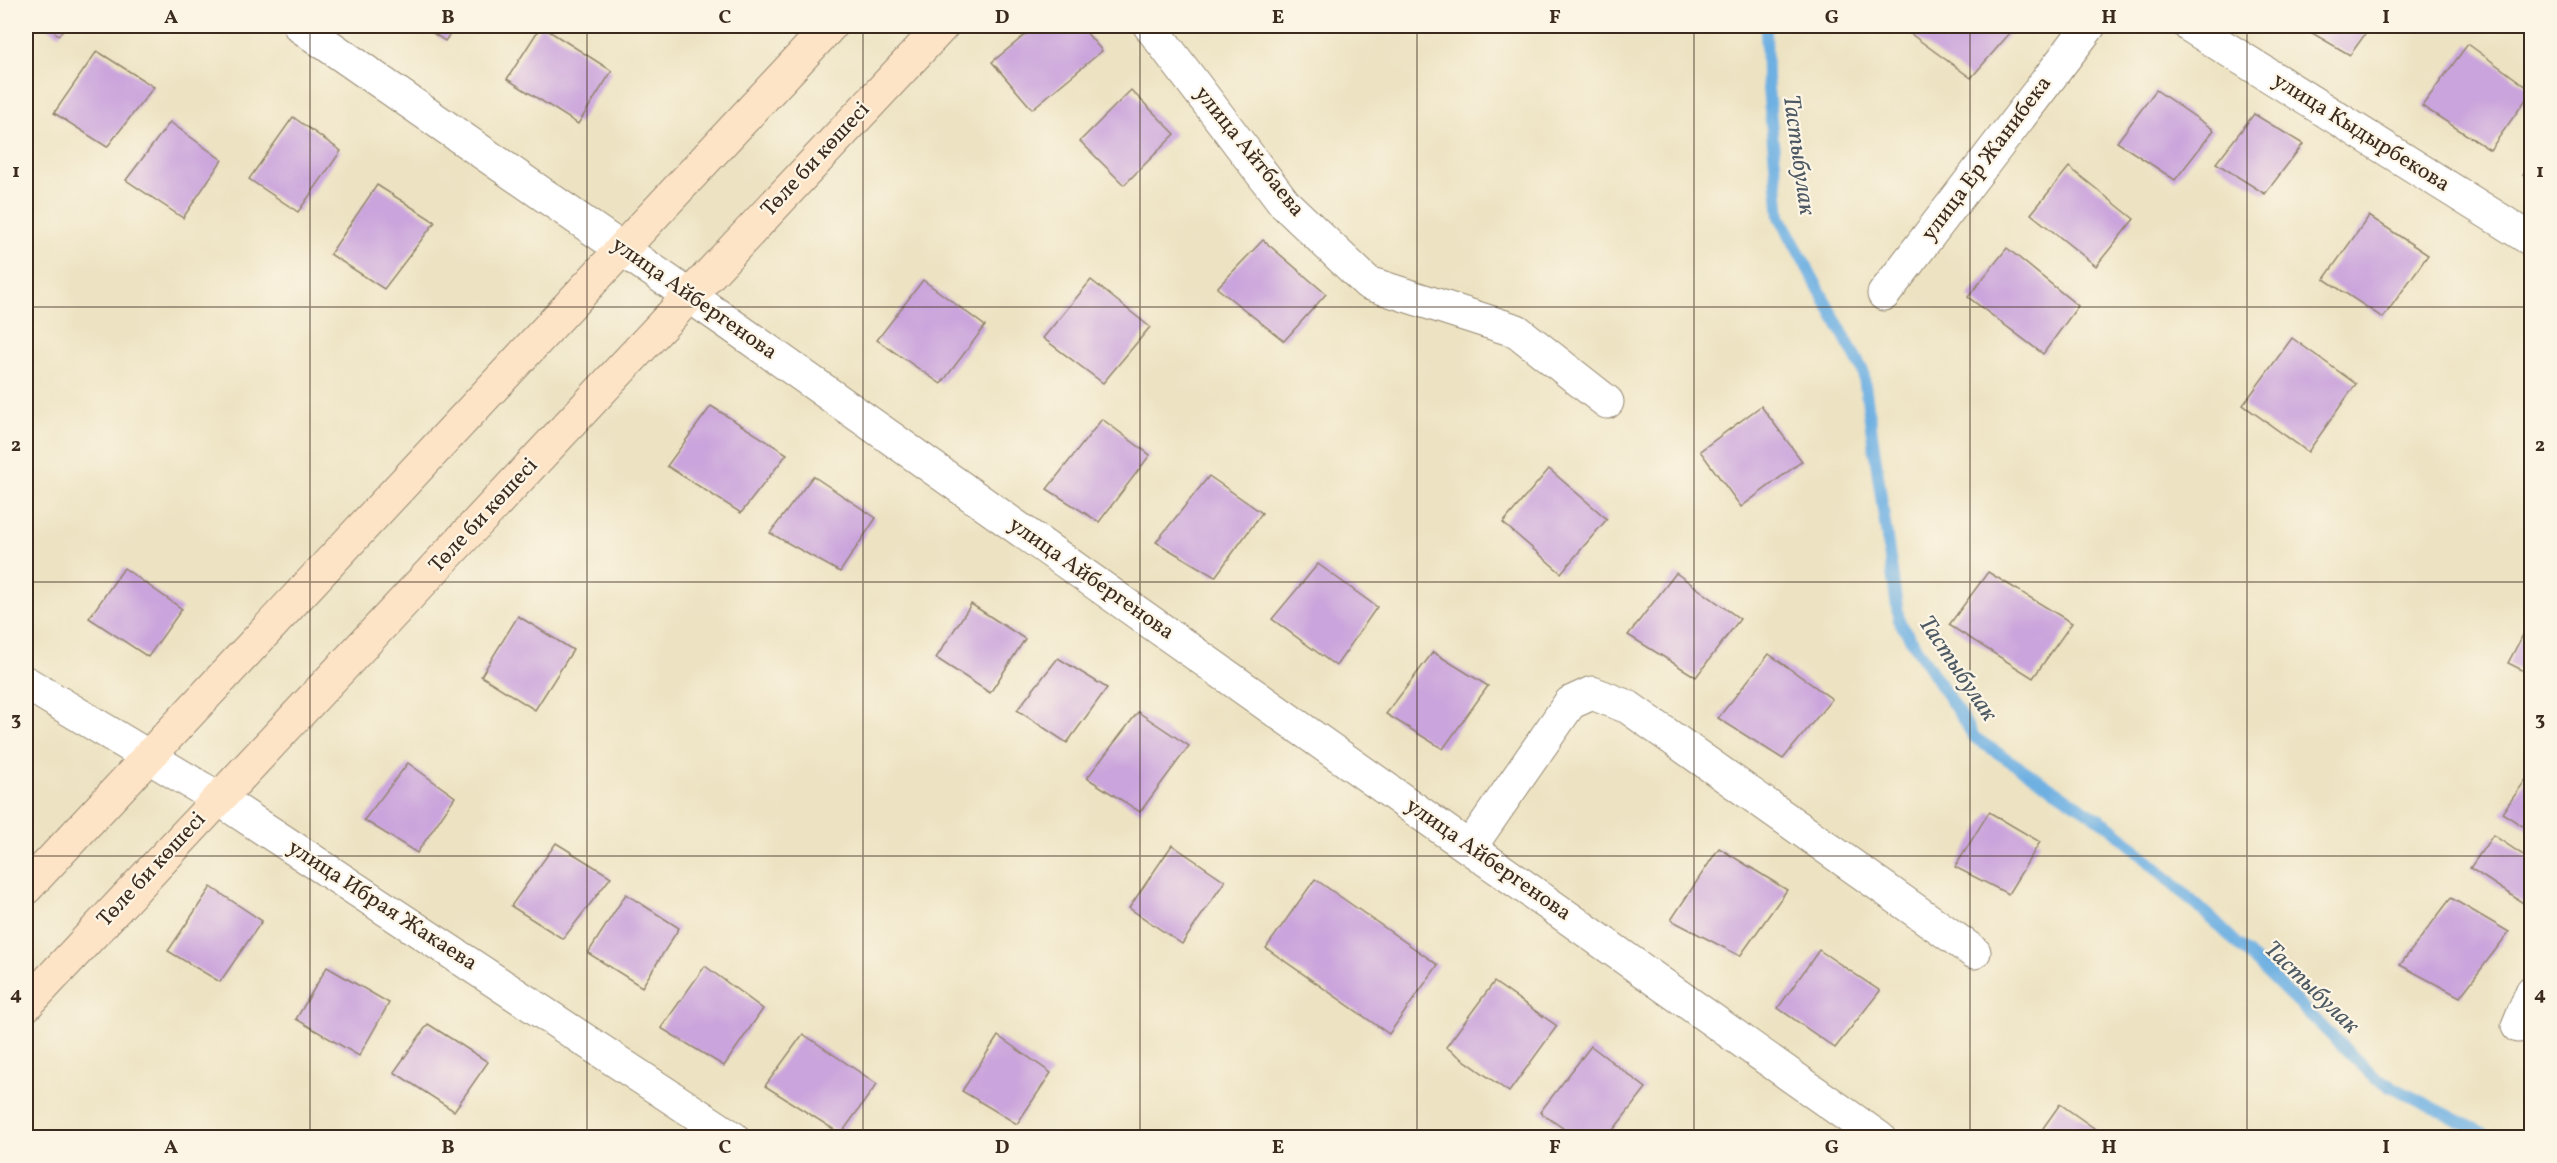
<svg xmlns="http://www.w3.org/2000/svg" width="2557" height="1163" font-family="Vollkorn,serif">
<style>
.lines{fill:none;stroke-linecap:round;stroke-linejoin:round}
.stream{stroke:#6eb0e2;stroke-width:12}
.building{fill:#caa4dc}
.minor-casing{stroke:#948670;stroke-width:35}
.tertiary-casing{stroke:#948670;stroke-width:35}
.secondary-casing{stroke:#948670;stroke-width:35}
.minor{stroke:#fff;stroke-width:33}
.tertiary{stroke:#fff;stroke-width:33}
.secondary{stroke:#fee4c6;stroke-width:33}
.grid{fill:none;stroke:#3b2a1e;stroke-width:1.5;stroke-opacity:0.55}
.labels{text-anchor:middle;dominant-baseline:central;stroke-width:4.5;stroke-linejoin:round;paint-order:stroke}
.street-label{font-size:22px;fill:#3b2a1e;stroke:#fcf5e5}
.water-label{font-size:24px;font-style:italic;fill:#4d5963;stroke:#fcf5e5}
.neatline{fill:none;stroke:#3b2a1e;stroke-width:2}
.grid-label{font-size:20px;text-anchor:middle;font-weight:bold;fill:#3b2a1e}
</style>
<rect width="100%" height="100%" fill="#fcf5e5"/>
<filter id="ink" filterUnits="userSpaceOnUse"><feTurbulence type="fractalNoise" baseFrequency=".0167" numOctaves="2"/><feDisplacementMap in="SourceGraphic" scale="12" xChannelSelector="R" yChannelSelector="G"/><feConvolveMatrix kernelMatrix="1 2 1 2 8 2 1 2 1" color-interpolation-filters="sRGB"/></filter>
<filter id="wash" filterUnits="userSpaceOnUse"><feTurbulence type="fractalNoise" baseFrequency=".008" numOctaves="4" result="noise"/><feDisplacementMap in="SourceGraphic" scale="24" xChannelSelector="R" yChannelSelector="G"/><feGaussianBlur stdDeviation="1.35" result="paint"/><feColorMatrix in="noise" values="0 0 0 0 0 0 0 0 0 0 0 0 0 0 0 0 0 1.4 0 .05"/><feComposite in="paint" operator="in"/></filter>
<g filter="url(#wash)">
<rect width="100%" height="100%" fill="#ede3c3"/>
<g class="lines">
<!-- stream -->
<polyline class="stream" points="1766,26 1767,78 1780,217 1863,371 1899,621 1975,738 2111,827 2214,921 2375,1078 2493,1138"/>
</g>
<g id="blocks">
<!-- building -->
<g class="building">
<polygon points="46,26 66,26 59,35"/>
<polygon points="422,26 456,26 445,41"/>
<polygon points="541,26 612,71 578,124 507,79"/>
<polygon points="1036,26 1081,26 1102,51 1032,109 992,62"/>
<polygon points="1907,26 2016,26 1971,78 1904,29"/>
<polygon points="2300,26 2371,26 2350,55"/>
<polygon points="2468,44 2532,91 2490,150 2422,106"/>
<polygon points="97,51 154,87 107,147 54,113"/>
<polygon points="1131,90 1175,134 1124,185 1080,141"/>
<polygon points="2156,90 2214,130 2175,180 2117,142"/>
<polygon points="2254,114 2303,144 2265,194 2216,163"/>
<polygon points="293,117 341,151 298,212 249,179"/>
<polygon points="170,122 222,160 183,218 126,180"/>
<polygon points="2532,161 2532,180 2523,175"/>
<polygon points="2069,167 2134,219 2096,266 2031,214"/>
<polygon points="377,185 435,222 384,289 330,254"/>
<polygon points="2369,216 2428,255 2383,318 2324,279"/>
<polygon points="1263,240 1326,294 1284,341 1217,288"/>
<polygon points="2007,248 2078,306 2043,354 1968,297"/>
<polygon points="923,280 985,326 941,384 877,340"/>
<polygon points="1091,280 1150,327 1103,383 1043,338"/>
<polygon points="2292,338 2356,384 2308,452 2243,405"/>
<polygon points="711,406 787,454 741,513 667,466"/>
<polygon points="1761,406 1802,461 1741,507 1700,451"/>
<polygon points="1102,419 1150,455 1099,522 1047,489"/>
<polygon points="1549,469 1607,519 1561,573 1503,523"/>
<polygon points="813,476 876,518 840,572 770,533"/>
<polygon points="1209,476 1262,513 1215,577 1156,542"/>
<polygon points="1318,564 1377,607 1336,666 1272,619"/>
<polygon points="124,568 182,609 148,657 89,618"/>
<polygon points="1988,572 2072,623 2033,678 1949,625"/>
<polygon points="1676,573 1740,619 1696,677 1628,635"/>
<polygon points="971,604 1025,639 990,693 936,658"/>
<polygon points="518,616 573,650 535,710 481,676"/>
<polygon points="2532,618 2532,675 2508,663"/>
<polygon points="1433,652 1488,686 1443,749 1386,714"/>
<polygon points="1769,654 1832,699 1783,759 1718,718"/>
<polygon points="1058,658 1107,688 1067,743 1017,710"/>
<polygon points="1138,712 1189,746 1140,812 1087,778"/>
<polygon points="408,763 455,797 417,853 364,820"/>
<polygon points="2532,771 2532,832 2502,813"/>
<polygon points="1989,812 2040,842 2008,894 1955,867"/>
<polygon points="2493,835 2532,861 2532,896 2526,905 2470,868"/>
<polygon points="556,843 611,877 563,939 511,906"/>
<polygon points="1172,845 1225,881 1182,944 1129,908"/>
<polygon points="1719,848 1787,890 1740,956 1671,920"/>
<polygon points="1315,879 1438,965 1389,1034 1266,948"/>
<polygon points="211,887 262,921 220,982 168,951"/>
<polygon points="626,894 679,928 642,987 588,953"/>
<polygon points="2451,898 2509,932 2460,997 2400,965"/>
<polygon points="1819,950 1880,991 1835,1048 1778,1008"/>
<polygon points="705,966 763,1009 724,1066 661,1028"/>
<polygon points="327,967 389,1003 359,1056 296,1019"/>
<polygon points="1494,982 1557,1026 1509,1092 1446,1047"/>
<polygon points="428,1024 488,1062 454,1111 394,1072"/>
<polygon points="803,1034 877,1084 841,1134 765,1086"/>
<polygon points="998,1036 1051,1073 1017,1124 962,1091"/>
<polygon points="1591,1046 1646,1088 1607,1138 1577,1138 1540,1112"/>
<polygon points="2060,1104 2108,1138 2036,1138"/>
</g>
</g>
</g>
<g filter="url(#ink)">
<use href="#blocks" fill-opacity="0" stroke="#948670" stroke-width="1.5"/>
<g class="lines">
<!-- minor casing -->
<g class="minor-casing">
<g id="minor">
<polyline points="300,26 730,324 1879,1138"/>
<polyline points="1150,26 1285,204 1368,283 1517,331 1607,402"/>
<polyline points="2190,26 2532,240"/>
<polyline points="1884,294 2089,26"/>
<polyline points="219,799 733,1138"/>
<polyline points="1470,847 1570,703 1592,693 1628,707 1974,952"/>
<polyline points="2518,1026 2532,992"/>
</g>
</g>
<!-- tertiary casing -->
<g class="tertiary-casing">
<polyline id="tertiary" points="26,683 219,799"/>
</g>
<!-- secondary casing -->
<g class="secondary-casing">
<g id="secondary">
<polyline points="26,888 830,26"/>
<polyline points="26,1005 942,26"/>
</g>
</g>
<!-- minor -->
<use href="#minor" class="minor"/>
<!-- tertiary -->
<use href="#tertiary" class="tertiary"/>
<!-- secondary -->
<use href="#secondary" class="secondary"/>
</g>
</g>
<!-- grid -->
<path class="grid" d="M310 26V1138M587 26V1138M863 26V1138M1140 26V1138M1417 26V1138M1694 26V1138M1970 26V1138M2247 26V1138M26 307H2532M26 582H2532M26 856H2532"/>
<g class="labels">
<!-- street labels -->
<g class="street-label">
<text transform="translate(2361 133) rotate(32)">улица Кыдырбекова</text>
<text transform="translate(1249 152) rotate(51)">улица Айтбаева</text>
<text transform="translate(1987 159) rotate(-53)">улица Ер Жанибека</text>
<text transform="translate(816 160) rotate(-47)">Төле би көшесі</text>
<text transform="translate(694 299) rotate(35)">улица Айбергенова</text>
<text transform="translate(484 516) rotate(-47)">Төле би көшесі</text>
<text transform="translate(1091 579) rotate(35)">улица Айбергенова</text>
<text transform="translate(1488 860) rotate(35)">улица Айбергенова</text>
<text transform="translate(152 870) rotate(-47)">Төле би көшесі</text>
<text transform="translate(382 906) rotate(33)">улица Ибрая Жакаева</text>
</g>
<!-- water labels -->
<g class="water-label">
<text transform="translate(1798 155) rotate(82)">Тастыбулак</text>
<text transform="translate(1957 669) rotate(56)">Тастыбулак</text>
<text transform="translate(2311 988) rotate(44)">Тастыбулак</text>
</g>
</g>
<!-- margin -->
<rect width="2557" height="1163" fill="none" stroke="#fcf5e5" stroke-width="66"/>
<rect x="33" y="33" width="2491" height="1097" class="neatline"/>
<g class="grid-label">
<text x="171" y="23">A</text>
<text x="448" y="23">B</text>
<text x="725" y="23">C</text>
<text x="1002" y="23">D</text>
<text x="1278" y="23">E</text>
<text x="1555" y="23">F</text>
<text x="1832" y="23">G</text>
<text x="2109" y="23">H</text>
<text x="2386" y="23">I</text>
<text x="16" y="177">1</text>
<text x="2540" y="177">1</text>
<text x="16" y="451">2</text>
<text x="2540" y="451">2</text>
<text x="16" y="725">3</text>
<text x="2540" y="725">3</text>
<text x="16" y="1000">4</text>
<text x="2540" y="1000">4</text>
<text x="171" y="1153">A</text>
<text x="448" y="1153">B</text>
<text x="725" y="1153">C</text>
<text x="1002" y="1153">D</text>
<text x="1278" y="1153">E</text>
<text x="1555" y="1153">F</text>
<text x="1832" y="1153">G</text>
<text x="2109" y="1153">H</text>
<text x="2386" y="1153">I</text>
</g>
</svg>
